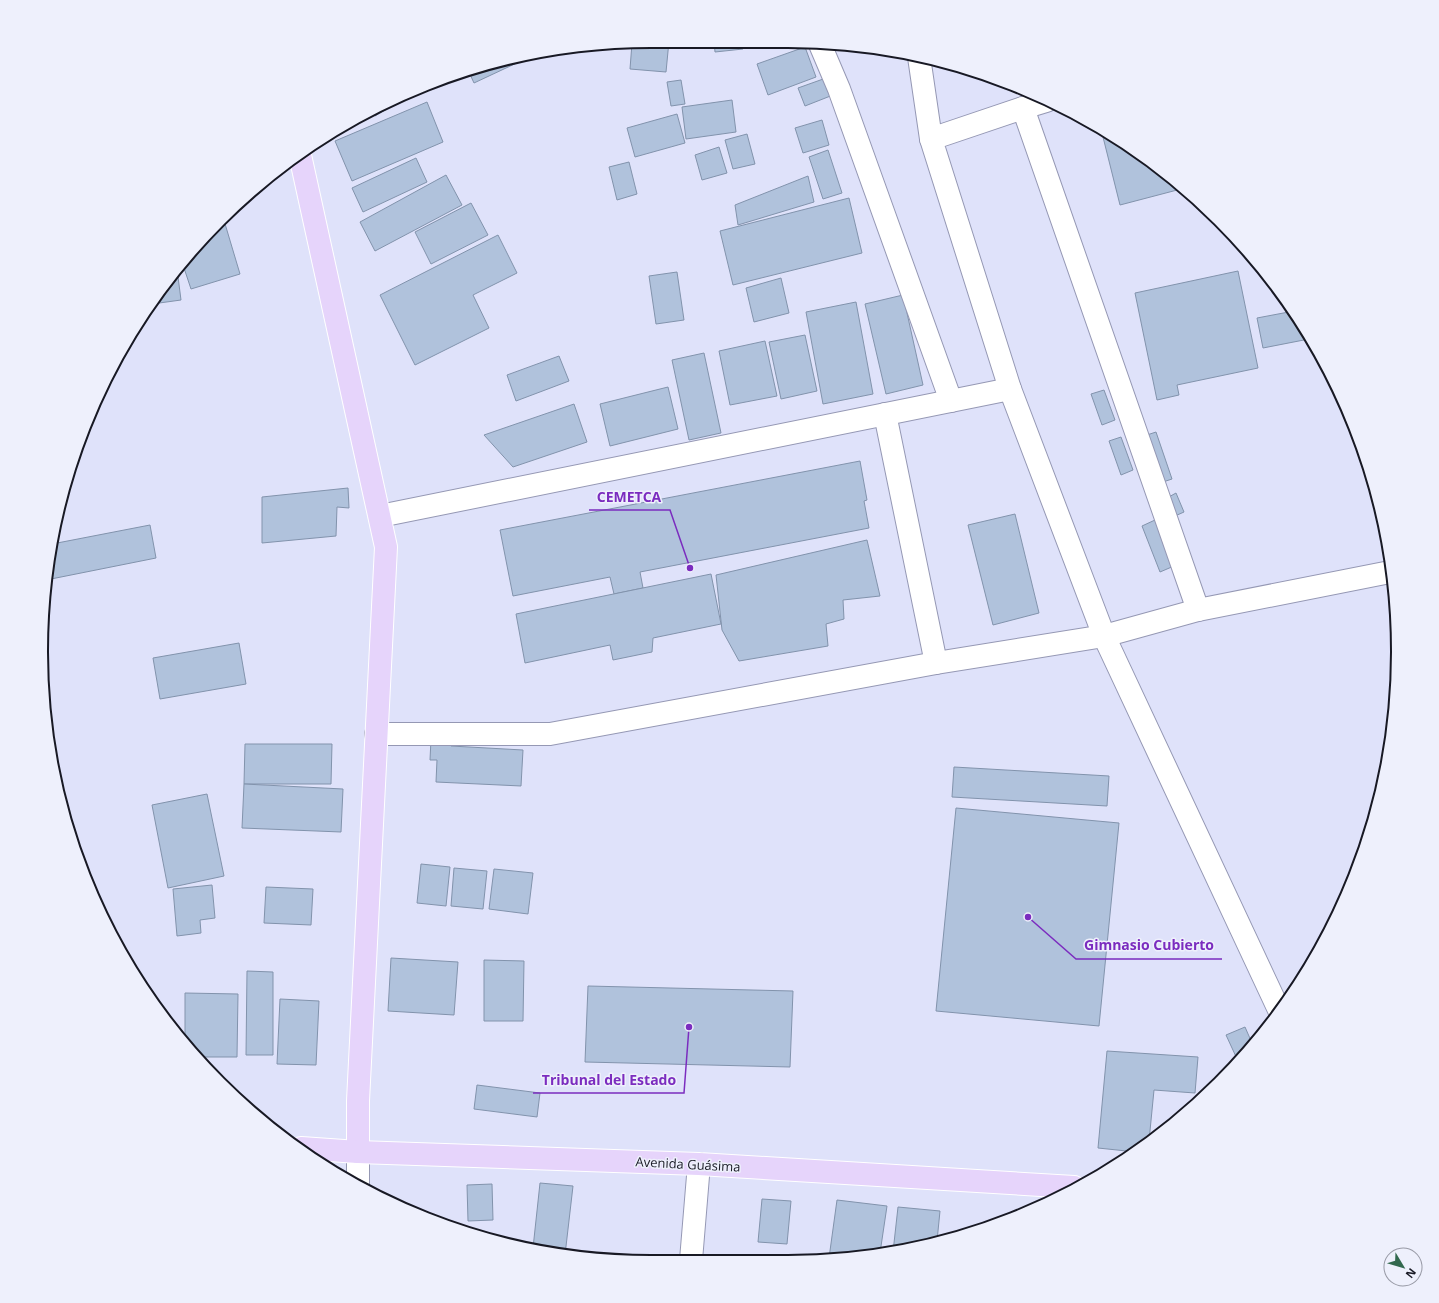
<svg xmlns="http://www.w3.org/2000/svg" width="1439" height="1303" font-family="'Open Sans',sans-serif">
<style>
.building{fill:#b0c2dc;stroke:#8293ac}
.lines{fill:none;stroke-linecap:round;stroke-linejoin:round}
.minor-casing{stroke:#9598b4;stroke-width:24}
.major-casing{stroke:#fff;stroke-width:24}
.minor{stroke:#fff;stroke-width:22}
.major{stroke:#e6d4fb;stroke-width:22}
.labels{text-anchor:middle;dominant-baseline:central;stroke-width:3;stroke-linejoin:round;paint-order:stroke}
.street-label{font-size:13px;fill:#181924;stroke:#eef0fc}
.rim{fill:none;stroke:#181924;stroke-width:2}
.leader{fill:none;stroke:#7b2cbf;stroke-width:1.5}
.callout-dot{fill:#7b2cbf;stroke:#eef0fc;stroke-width:1.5}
.callout-label{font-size:14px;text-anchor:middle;font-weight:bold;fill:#7b2cbf;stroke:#eef0fc;stroke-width:3;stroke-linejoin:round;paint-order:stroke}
</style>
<rect width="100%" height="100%" fill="#dfe2fa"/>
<!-- building -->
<g class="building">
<polygon points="652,41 669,41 666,72 630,69 632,43"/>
<polygon points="714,41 742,42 743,49 715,52"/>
<polygon points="805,47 816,77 768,95 757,64"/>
<polygon points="519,56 521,61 474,83 468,70"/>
<polygon points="826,78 833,95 805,106 798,88"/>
<polygon points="681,80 685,104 671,106 667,82"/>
<polygon points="429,84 375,116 372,110 382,104"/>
<polygon points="732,100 736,132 686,139 682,107"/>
<polygon points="427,102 443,142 352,181 335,141"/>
<polygon points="677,114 685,143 635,157 627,128"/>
<polygon points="822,120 829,145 803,153 795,128"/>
<polygon points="1105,132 1127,144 1181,189 1120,205 1102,133"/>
<polygon points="747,134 755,164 733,169 725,140"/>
<polygon points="719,147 727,173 702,180 695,155"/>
<polygon points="828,150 842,193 823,199 809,157"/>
<polygon points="416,158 427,182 363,212 352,188"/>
<polygon points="629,162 637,194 617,200 609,167"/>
<polygon points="446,175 462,205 375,251 360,222"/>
<polygon points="808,176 814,202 738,225 735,205"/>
<polygon points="849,198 862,253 733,285 720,231"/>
<polygon points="471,203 488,235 431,264 415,232"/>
<polygon points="223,217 240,274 191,289 182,262"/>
<polygon points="498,235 517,273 473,295 489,328 415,365 380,295"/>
<polygon points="177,269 181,300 152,304 167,280"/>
<polygon points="1238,271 1258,368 1177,385 1179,395 1157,400 1135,293"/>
<polygon points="677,272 684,320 656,324 649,276"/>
<polygon points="781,278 789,313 754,322 746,288"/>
<polygon points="903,295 923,385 886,394 865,304"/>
<polygon points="856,302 873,394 823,404 806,312"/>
<polygon points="1294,311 1309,339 1263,348 1257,318"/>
<polygon points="805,335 817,391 781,399 769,342"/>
<polygon points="765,341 777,396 730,405 719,351"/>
<polygon points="704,353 721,433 689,440 672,360"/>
<polygon points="559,356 569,381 516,401 507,375"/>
<polygon points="668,387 678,429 610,446 600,404"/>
<polygon points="1104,390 1115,420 1102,425 1091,394"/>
<polygon points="574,404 587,442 513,467 484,435"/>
<polygon points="1156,432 1172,479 1157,484 1141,437"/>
<polygon points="1121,437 1133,470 1121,475 1109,441"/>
<polygon points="860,461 867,500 864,501 869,528 640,572 643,588 614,594 610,577 513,596 500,530"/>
<polygon points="348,488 349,508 337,507 336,536 262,543 262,497"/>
<polygon points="1176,493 1184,512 1175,516 1167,498"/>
<polygon points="1015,514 1039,613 993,625 968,525"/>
<polygon points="1155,520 1174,566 1160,572 1142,526"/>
<polygon points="150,525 156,558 46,580 52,544"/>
<polygon points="867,540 880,596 843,600 844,619 826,624 828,646 739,661 722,630 716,575"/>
<polygon points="711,574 721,624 653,638 652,652 613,660 610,645 525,663 516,614"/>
<polygon points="239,643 246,684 160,699 153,658"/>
<polygon points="431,739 450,740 451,746 523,750 521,786 436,782 437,760 430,760"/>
<polygon points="245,744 332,744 331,784 244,784"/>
<polygon points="954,767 1109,776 1107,806 952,797"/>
<polygon points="244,784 343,789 341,832 242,828"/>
<polygon points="207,794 224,876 168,888 152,805"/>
<polygon points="956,808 1119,823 1099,1026 936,1011"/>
<polygon points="421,864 450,867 446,906 417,903"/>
<polygon points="454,868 487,871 483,909 451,906"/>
<polygon points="494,869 533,873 528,914 489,909"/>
<polygon points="212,885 215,918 200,920 201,933 177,936 173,889"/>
<polygon points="266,887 313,889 311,925 264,923"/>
<polygon points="391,958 458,962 454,1015 388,1011"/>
<polygon points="484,960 524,961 523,1021 484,1021"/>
<polygon points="247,971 273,972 273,1055 246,1055"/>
<polygon points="588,986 793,991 790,1067 585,1062"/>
<polygon points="185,993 238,994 237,1057 199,1057 185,1042"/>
<polygon points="280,999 319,1001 316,1065 277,1064"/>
<polygon points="1245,1027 1252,1043 1238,1061 1226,1035"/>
<polygon points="1107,1051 1198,1057 1195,1093 1154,1090 1149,1141 1136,1152 1098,1148"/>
<polygon points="477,1085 540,1093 537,1117 474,1109"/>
<polygon points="540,1183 573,1186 565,1255 533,1248"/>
<polygon points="492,1184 493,1220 468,1221 467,1185"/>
<polygon points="762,1199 791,1201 787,1244 758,1242"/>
<polygon points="837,1200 887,1206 880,1253 829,1258"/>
<polygon points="898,1207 940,1211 937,1241 907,1250 893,1252"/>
</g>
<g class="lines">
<!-- minor casing -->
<g class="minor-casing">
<g id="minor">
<polyline points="819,42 839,89 951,401"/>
<polyline points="919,57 931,139"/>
<polyline points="1023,108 1046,101"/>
<polyline points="885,414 936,663"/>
<polyline points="380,516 1010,389"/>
<polyline points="1198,610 1023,108 931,139 1010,389 1104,636 1279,1010"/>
<polyline points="376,734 550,734 936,663 1104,636 1198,610 1390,572"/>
<polyline points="358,1185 358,1152"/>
<polyline points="691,1260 699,1164"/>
</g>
</g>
<!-- major casing -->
<g class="major-casing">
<g id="major">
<polyline points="300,155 386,547 358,1101 358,1152"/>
<polyline points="301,1148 358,1152 699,1164 1074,1187"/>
</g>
</g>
<!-- minor -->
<use href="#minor" class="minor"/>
<!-- major -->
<use href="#major" class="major"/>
</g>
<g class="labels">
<!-- street labels -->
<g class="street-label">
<text transform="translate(688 1164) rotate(3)">Avenida Guásima</text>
</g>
</g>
<!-- crop -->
<path d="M0 0H1439V1303H0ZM651 48H788A603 603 0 0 1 1391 651V652A603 603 0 0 1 788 1255H651A603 603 0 0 1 48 652V651A603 603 0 0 1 651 48Z" fill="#eef0fc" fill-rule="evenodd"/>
<path class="rim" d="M651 48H788A603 603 0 0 1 1391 651V652A603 603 0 0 1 788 1255H651A603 603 0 0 1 48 652V651A603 603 0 0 1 651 48Z"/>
<!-- callouts -->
<path class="leader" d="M690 568L670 510H589M1028 917L1076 959H1222M689 1027L684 1093H533"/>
<g class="callout-dot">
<circle cx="690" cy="568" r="4"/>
<circle cx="1028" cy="917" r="4"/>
<circle cx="689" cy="1027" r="4"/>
</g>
<g class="callout-label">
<text x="629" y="502">CEMETCA</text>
<text x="1149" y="950">Gimnasio Cubierto</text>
<text x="609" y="1085">Tribunal del Estado</text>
</g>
<!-- north arrow -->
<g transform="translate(1403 1267) rotate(128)"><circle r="19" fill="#eef0fc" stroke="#989aa6"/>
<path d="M0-3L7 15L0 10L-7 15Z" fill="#32684e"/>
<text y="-6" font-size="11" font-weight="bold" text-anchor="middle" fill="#181924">N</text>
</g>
</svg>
